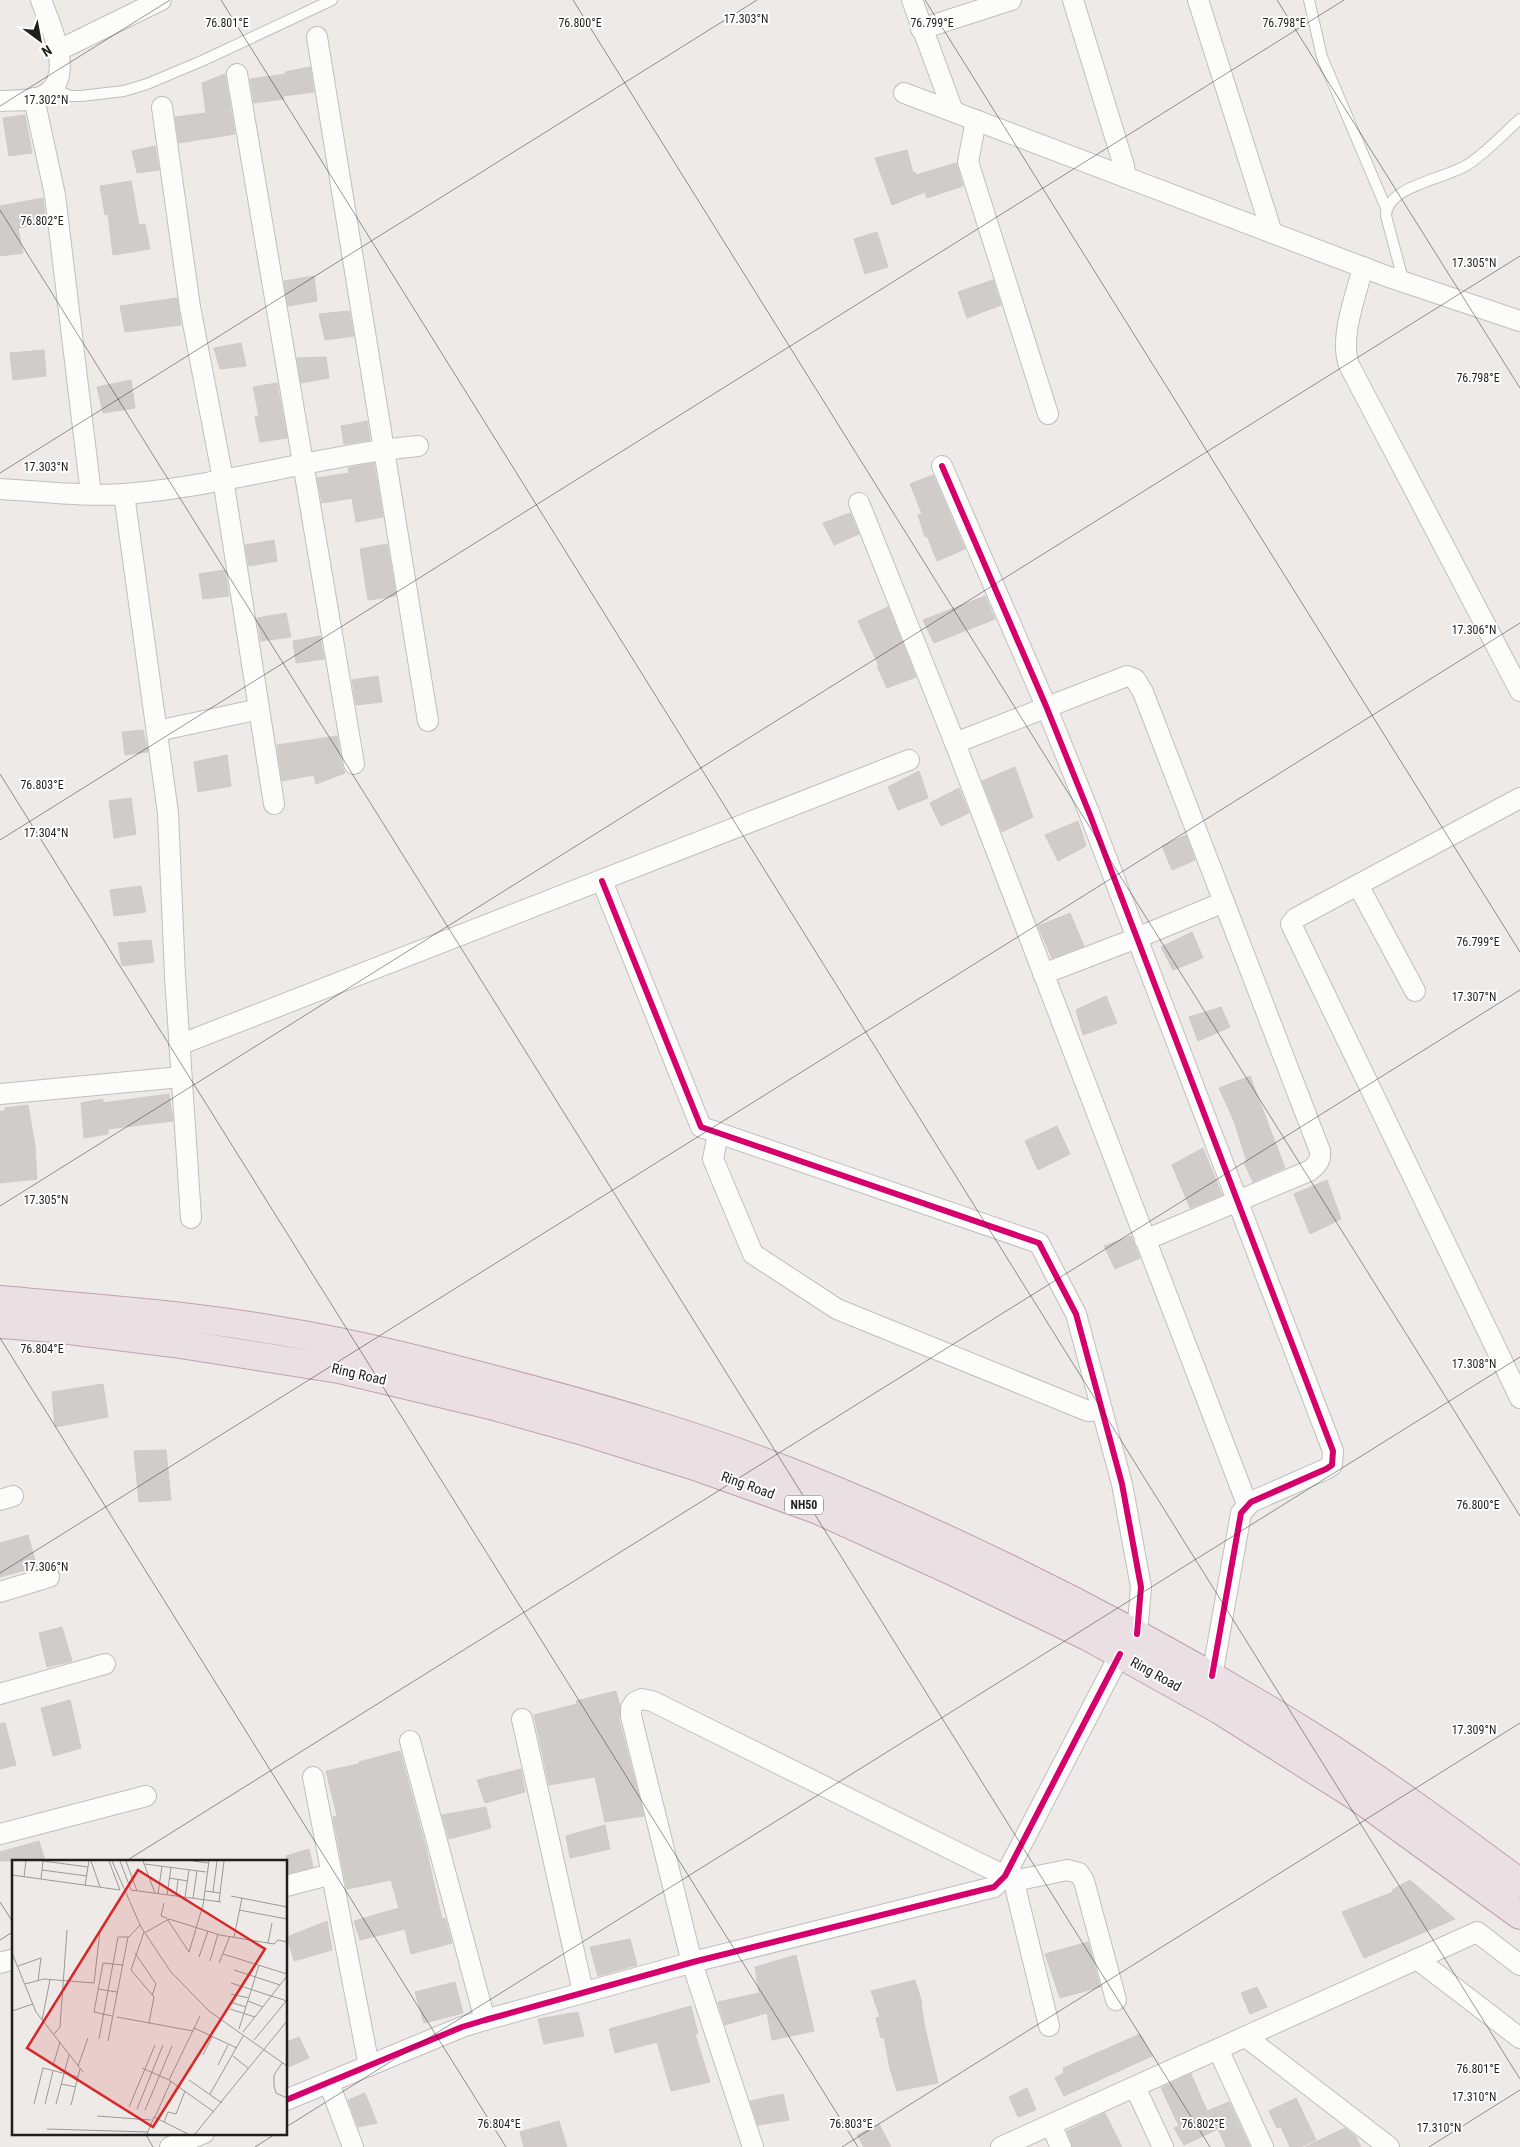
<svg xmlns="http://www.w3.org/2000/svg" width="1520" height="2147" font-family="'Roboto Condensed',sans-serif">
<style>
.building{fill:#d0ccca;stroke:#d0cbc9}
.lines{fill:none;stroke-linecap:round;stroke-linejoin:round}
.lane-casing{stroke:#c0bfbe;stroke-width:12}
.street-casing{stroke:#c0bfbe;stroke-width:22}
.highway-casing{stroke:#c0a0b1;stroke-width:30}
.lane{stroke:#fcfcfb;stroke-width:10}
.street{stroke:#fcfcfb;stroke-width:20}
.highway{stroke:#eae0e4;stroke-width:28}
.cycleway-casing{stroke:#fff;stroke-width:9}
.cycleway{stroke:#d6006c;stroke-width:6}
.ticks{fill:none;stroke:#1f1f1f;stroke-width:1;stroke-opacity:0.45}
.labels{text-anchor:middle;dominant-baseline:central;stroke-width:4;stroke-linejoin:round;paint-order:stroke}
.shield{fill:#fff;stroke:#626262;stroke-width:1}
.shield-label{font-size:12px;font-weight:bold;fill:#1f1f1f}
.street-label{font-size:14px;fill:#1f1f1f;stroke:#fff}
.inset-road{fill:none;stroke:#9b9997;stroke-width:1}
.view{fill:#d62828;fill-opacity:0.15;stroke:#d62828;stroke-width:2.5}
.inset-edge{fill:none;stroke:#1f1f1f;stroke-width:2.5}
.ticks-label{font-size:12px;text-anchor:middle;fill:#1f1f1f;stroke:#fff;stroke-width:4;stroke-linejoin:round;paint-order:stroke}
</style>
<rect width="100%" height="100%" fill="#edeae7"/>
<!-- building -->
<g class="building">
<polygon points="310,67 314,92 283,96 284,99 254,103 250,79 286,74 285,72"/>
<polygon points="225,74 235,134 179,143 175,117 206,113 202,83"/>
<polygon points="25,115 32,153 9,156 3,118"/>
<polygon points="155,146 159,170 137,173 132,151"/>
<polygon points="907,150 913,173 915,172 916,175 956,163 963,186 927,198 925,192 892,205 875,158"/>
<polygon points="131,181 139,225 145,224 150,249 113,255 108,214 105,215 100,186"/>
<polygon points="43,198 46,223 18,228 23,253 0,256 0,206"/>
<polygon points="877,232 888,267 865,274 854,239"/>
<polygon points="314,276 317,301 288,306 284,281"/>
<polygon points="993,280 1001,305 967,318 958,292"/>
<polygon points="177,298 181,325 125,332 120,306"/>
<polygon points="349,311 354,336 325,340 319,314"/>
<polygon points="241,343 246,366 220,369 214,348"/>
<polygon points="44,350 46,376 13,380 10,353"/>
<polygon points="326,357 329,378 301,383 297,358"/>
<polygon points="131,380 135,408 103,413 97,387"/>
<polygon points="277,383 287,438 260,442 255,417 259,416 253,387"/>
<polygon points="367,421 370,440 344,444 341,426"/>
<polygon points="374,463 383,517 356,522 352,498 322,503 317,478 349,473 348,468"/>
<polygon points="933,475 965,549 937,561 927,536 925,537 918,515 922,514 910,484"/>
<polygon points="850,513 859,534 834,545 823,523"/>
<polygon points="274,540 277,561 249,566 245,545"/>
<polygon points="387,544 396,596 368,600 360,549"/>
<polygon points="225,570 229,596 203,599 199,574"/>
<polygon points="985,596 995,619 934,643 923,620"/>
<polygon points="888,607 916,677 887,688 877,666 879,666 858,621"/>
<polygon points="286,613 291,637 261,641 257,618"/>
<polygon points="320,636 324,659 296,663 293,641"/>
<polygon points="378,676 382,702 356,705 352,680"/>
<polygon points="143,730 148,752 125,755 122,732"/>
<polygon points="337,736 342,766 345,773 316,784 314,775 282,781 277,745"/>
<polygon points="227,755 231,786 198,792 194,762"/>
<polygon points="1015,767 1033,817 1002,832 982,781"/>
<polygon points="919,771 928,798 898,810 888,787"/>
<polygon points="959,788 969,813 941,826 930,803"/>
<polygon points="131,798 136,834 114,838 109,801"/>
<polygon points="1078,821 1086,846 1058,861 1045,835"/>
<polygon points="1186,835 1195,860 1172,870 1162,846"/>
<polygon points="141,886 146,912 114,916 110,890"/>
<polygon points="1070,913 1084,946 1052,958 1038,926"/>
<polygon points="1192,932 1203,958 1173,970 1161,947"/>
<polygon points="151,940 154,962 122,966 118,943"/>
<polygon points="1106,996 1117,1023 1083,1035 1076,1010"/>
<polygon points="1221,1007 1230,1027 1198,1041 1189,1017"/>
<polygon points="1250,1076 1285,1168 1253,1182 1244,1163 1247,1162 1234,1121 1219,1088"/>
<polygon points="169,1094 173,1121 108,1129 108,1134 84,1138 81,1103 103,1099 103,1103"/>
<polygon points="28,1105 35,1146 37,1179 0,1183 0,1111 5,1111 5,1108"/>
<polygon points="1057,1126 1070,1154 1038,1170 1025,1141"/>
<polygon points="1203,1148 1222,1195 1190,1208 1172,1165"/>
<polygon points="1327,1180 1341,1219 1310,1234 1294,1194"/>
<polygon points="1131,1236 1140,1258 1115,1269 1104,1246"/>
<polygon points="103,1384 108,1417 55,1427 52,1392"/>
<polygon points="166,1450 171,1500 139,1502 134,1451"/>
<polygon points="28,1535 37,1567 0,1577 0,1543"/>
<polygon points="62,1627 72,1661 47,1667 39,1633"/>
<polygon points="616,1691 620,1706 619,1719 644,1816 605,1822 595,1777 549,1785 534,1715 577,1704 576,1701"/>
<polygon points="70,1700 81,1748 53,1756 41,1708"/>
<polygon points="5,1723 16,1765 0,1769 0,1724"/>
<polygon points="400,1751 425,1844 442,1919 445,1918 452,1943 411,1954 405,1929 360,1940 354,1921 399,1908 391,1880 347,1889 333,1817 337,1816 326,1771 359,1764 359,1762"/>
<polygon points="521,1769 525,1792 485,1803 477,1780"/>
<polygon points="486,1807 491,1828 449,1839 442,1815"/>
<polygon points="605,1825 610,1849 570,1858 566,1836"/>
<polygon points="39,1841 45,1861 0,1861 0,1852"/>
<polygon points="309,1849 313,1867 286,1874 286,1856"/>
<polygon points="1410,1880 1455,1919 1364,1958 1342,1912 1393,1892 1392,1890"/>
<polygon points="327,1921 332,1950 294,1961 287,1937"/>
<polygon points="630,1939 637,1965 598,1976 590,1947"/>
<polygon points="1088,1942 1100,1987 1060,1998 1045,1954"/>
<polygon points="796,1955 814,2031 772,2040 767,2013 725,2025 718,2002 759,1993 755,1967"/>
<polygon points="915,1980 922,2003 921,2004 925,2028 938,2083 897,2091 890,2069 884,2037 881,2038 876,2018 880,2017 871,1991"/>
<polygon points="455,1982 463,2013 424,2023 415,1992"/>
<polygon points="1257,1987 1267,2007 1250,2014 1241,1993"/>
<polygon points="691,2006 698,2034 695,2034 710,2082 671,2091 657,2042 615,2053 609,2029"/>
<polygon points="578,2012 584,2036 544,2044 538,2019"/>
<polygon points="1140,2034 1152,2056 1064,2096 1055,2078 1064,2073 1063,2068"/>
<polygon points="299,2037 309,2058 286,2068 286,2042"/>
<polygon points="1191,2074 1207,2111 1229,2102 1250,2147 1226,2147 1218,2129 1184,2145 1174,2128 1179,2126 1161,2088"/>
<polygon points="1027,2088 1036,2110 1018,2117 1009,2097"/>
<polygon points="365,2093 377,2123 358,2127 348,2100"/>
<polygon points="783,2094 789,2120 758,2125 750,2101"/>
<polygon points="1296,2098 1316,2140 1301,2147 1290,2147 1281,2127 1277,2128 1269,2111"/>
<polygon points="1105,2113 1122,2147 1073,2147 1067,2131"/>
<polygon points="559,2121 567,2147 524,2147 520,2132"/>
<polygon points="879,2124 891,2147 864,2147 857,2135"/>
<polygon points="1345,2128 1356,2137 1361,2147 1305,2147"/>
</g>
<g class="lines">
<!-- lane casing -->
<g class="lane-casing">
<g id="lane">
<polyline points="1309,0 1322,57 1386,208"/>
<polyline points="52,89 71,96 81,96 124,91 147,84 204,60 332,0"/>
<path d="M1404 283 1386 216C1386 186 1445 179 1467 165 1486 153 1503 134 1520 119"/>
</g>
</g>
<!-- street casing -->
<g class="street-casing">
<g id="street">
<polyline points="912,0 953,111"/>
<polyline points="1073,0 1124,166 1125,177"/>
<polyline points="1198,0 1272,233"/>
<polyline points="921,29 1011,0"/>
<polyline points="317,37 428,721"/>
<polyline points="59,50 161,0"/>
<polyline points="237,74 354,764"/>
<polyline points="904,93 1386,276 1520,321"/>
<polyline points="34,98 55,195 91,494"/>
<path d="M0 101C14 100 34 102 46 94 76 76 49 23 41 0"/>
<polyline points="162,107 190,307 223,479 274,804"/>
<polyline points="976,120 968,162 1048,414"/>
<path d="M1363 267C1356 296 1339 337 1349 365L1520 691"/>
<polyline points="942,466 1046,706 1090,815 1333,1451 1332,1465 1326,1469 1251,1502 1241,1513 1212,1676"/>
<path d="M0 489C40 491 86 497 125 494 224 486 320 455 418 446"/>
<polyline points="124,494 168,813 175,976 191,1218"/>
<polyline points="859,503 955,743 1247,1504"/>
<polyline points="157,731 259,709"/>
<path d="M955 743 1127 676 1135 679 1143 692 1320 1151C1321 1161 1317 1165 1309 1171L1145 1240"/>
<polyline points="1520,798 1296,918 1291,924 1520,1398"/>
<polyline points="602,881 701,1127 1039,1243 1076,1314 1122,1484 1141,1587 1137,1634"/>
<polyline points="1358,885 1415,991"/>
<polyline points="1043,974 1137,938 1224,902"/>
<polyline points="179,1045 909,760"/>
<polyline points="0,1094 181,1077"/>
<polyline points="718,1134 713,1159 753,1254 837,1309 1088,1411 1102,1410"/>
<polyline points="0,1500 13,1496"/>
<polyline points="0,1592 49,1577"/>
<polyline points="0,1694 105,1664"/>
<polyline points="522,1719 583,1992"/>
<polyline points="410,1741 485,2020"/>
<polyline points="313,1777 369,2066"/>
<polyline points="0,1834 146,1796"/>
<polyline points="1011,1870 1049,2026"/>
<polyline points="1014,1881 1067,1870 1079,1873 1084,1881 1116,2000"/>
<polyline points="286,1886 332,1874"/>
<polyline points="1417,1959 1520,2038"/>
<polyline points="0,1963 14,1959"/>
<polyline points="1246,2037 1389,2147"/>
<polyline points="1218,2049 1263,2147"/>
<polyline points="329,2083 353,2147"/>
<polyline points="1135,2087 1163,2147"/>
<polyline points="286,2100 462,2027 485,2020 697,1961 994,1887 1005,1876 1120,1654"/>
<polyline points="1051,2125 1061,2147"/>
<polyline points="170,2147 204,2133"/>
<polyline points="753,2147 692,1963 631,1716 631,1708 635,1702 642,1699 652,1701 1005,1876"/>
<polyline points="1001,2147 1477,1932 1520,1965"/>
</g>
</g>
<!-- highway casing -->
<g class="highway-casing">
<g id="highway">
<path d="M0 1300C94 1308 188 1315 280 1331 354 1343 427 1362 499 1381 597 1407 697 1435 792 1473 975 1546 1150 1635 1316 1739 1387 1784 1453 1833 1520 1883"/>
<polyline points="0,1324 53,1328 174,1343 339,1369 494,1406 580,1430 701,1468 816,1509 948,1569 1089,1637 1220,1710 1359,1798 1520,1915"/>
</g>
</g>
<!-- lane -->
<use href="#lane" class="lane"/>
<!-- street -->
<use href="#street" class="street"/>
<!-- highway -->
<use href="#highway" class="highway"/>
<!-- cycleway casing -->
<g class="cycleway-casing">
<g id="cycleway">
<polyline points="942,466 1046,706 1090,815 1333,1451 1332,1465 1326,1469 1251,1502 1241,1513 1212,1676"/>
<polyline points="602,881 701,1127 1039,1243 1076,1314 1122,1484 1141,1587 1137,1634"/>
<polyline points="286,2100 462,2027 485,2020 697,1961 994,1887 1005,1876 1120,1654"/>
</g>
</g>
<!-- cycleway -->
<use href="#cycleway" class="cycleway"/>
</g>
<!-- ticks -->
<path class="ticks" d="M221 0 1520 2079M573 0 1520 1516M925 0 1520 952M1277 0 1520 388M0 106 170 0M0 210 1210 2147M0 473 757 0M0 774 858 2147M0 840 1344 0M0 1206 1520 256M0 1338 506 2147M0 1573 1520 623M126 1861 1520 990M0 1902 14 1924M0 1940 14 1931M286 2127 1520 1357M145 2133 153 2147M255 2147 277 2133M842 2147 1520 1723M1429 2147 1520 2090"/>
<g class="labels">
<!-- shield labels -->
<rect class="shield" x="785" y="1495.5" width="38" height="19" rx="4"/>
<g class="shield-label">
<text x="804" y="1505">NH50</text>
</g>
<!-- street labels -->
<g class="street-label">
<text transform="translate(359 1374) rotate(13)">Ring Road</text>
<text transform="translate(748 1485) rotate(20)">Ring Road</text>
<text transform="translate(1156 1674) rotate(29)">Ring Road</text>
</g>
</g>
<!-- overview -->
<g transform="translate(12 1860)">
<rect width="275" height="275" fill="#edeae7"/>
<path class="inset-road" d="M31 1 76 7M79 1 88 27M100 1 129 67 159 112 197 151 275 206M108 1 119 30 209 42M114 1 125 31M131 1 143 33M181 1 196 3M133 4 194 12M30 10 75 16M0 15 108 30 97 1M12 17 14 1M157 18 176 21M29 19 31 1M73 25 77 1M193 31 208 33M201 32 205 1M146 34 150 6M155 35 159 8M164 36 166 20M219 36 275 47M173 37 177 10M181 38 185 11M207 42 212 1M152 43 149 56 155 58M227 50 275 59M155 59 177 92 191 45 197 1M132 72 119 110 142 137 137 163M134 72 157 59 208 75 262 84 266 80 275 82M222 77 230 38M256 83 260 63M0 93 24 152 71 212M123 93 144 124 140 136M211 94 275 114M187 97 196 71M198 101 206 74M207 103 218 76M6 106 29 98 26 121M222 110 268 125M219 123 275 141M13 124 32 119 82 123 88 71M86 129 105 132M219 134 237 138M236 141 251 147M218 142 234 147M218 149 243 157M0 151 21 144M100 156 82 152 91 103 111 105M105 157 181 171M30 160 38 120M182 168 225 188M227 169 247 105M231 172 275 116M42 174 48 167 55 70M87 179 106 77H117L128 65M242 180 275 140M96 181 116 77M191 195 200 177M221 196 237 209M270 203 262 215V226L264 233 275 238M206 205 216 185M41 206 48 182M66 206 76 178M130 208 157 220 202 252M157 220 188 156M177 220 210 243M49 224 64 227M198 234 231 176M22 244 31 208 66 217M33 244 41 211M44 244 57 195M59 245 68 209M117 247 143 185M125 249 151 185M133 250 160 186M85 256 139 260M143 257 159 221M152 262 156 252 164 254 173 231M35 269 136 272M135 274 142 257 176 274M183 274 275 161"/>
<path class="view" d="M126 10 253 89 141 267 15 188Z"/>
<rect width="275" height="275" class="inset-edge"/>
</g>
<g class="ticks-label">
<text x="746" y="23">17.303°N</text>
<text x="227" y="27">76.801°E</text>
<text x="580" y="27">76.800°E</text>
<text x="932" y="27">76.799°E</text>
<text x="1284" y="27">76.798°E</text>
<text x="46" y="104">17.302°N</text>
<text x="42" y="225">76.802°E</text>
<text x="1474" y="267">17.305°N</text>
<text x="1478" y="382">76.798°E</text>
<text x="46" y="471">17.303°N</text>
<text x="1474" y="634">17.306°N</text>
<text x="42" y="789">76.803°E</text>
<text x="46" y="837">17.304°N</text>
<text x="1478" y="946">76.799°E</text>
<text x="1474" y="1001">17.307°N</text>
<text x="46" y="1204">17.305°N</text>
<text x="42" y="1353">76.804°E</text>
<text x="1474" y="1368">17.308°N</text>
<text x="1478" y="1509">76.800°E</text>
<text x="46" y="1571">17.306°N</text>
<text x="1474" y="1734">17.309°N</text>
<text x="1478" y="2073">76.801°E</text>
<text x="1474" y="2101">17.310°N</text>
<text x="499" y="2128">76.804°E</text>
<text x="851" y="2128">76.803°E</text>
<text x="1203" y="2128">76.802°E</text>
<text x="1439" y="2132">17.310°N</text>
</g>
<!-- north arrow -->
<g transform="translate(40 40) rotate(148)" stroke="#ffffff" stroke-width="4" paint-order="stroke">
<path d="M0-4L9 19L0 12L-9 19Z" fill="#1f1f1f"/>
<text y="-8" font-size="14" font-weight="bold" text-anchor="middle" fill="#1f1f1f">N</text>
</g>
</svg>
